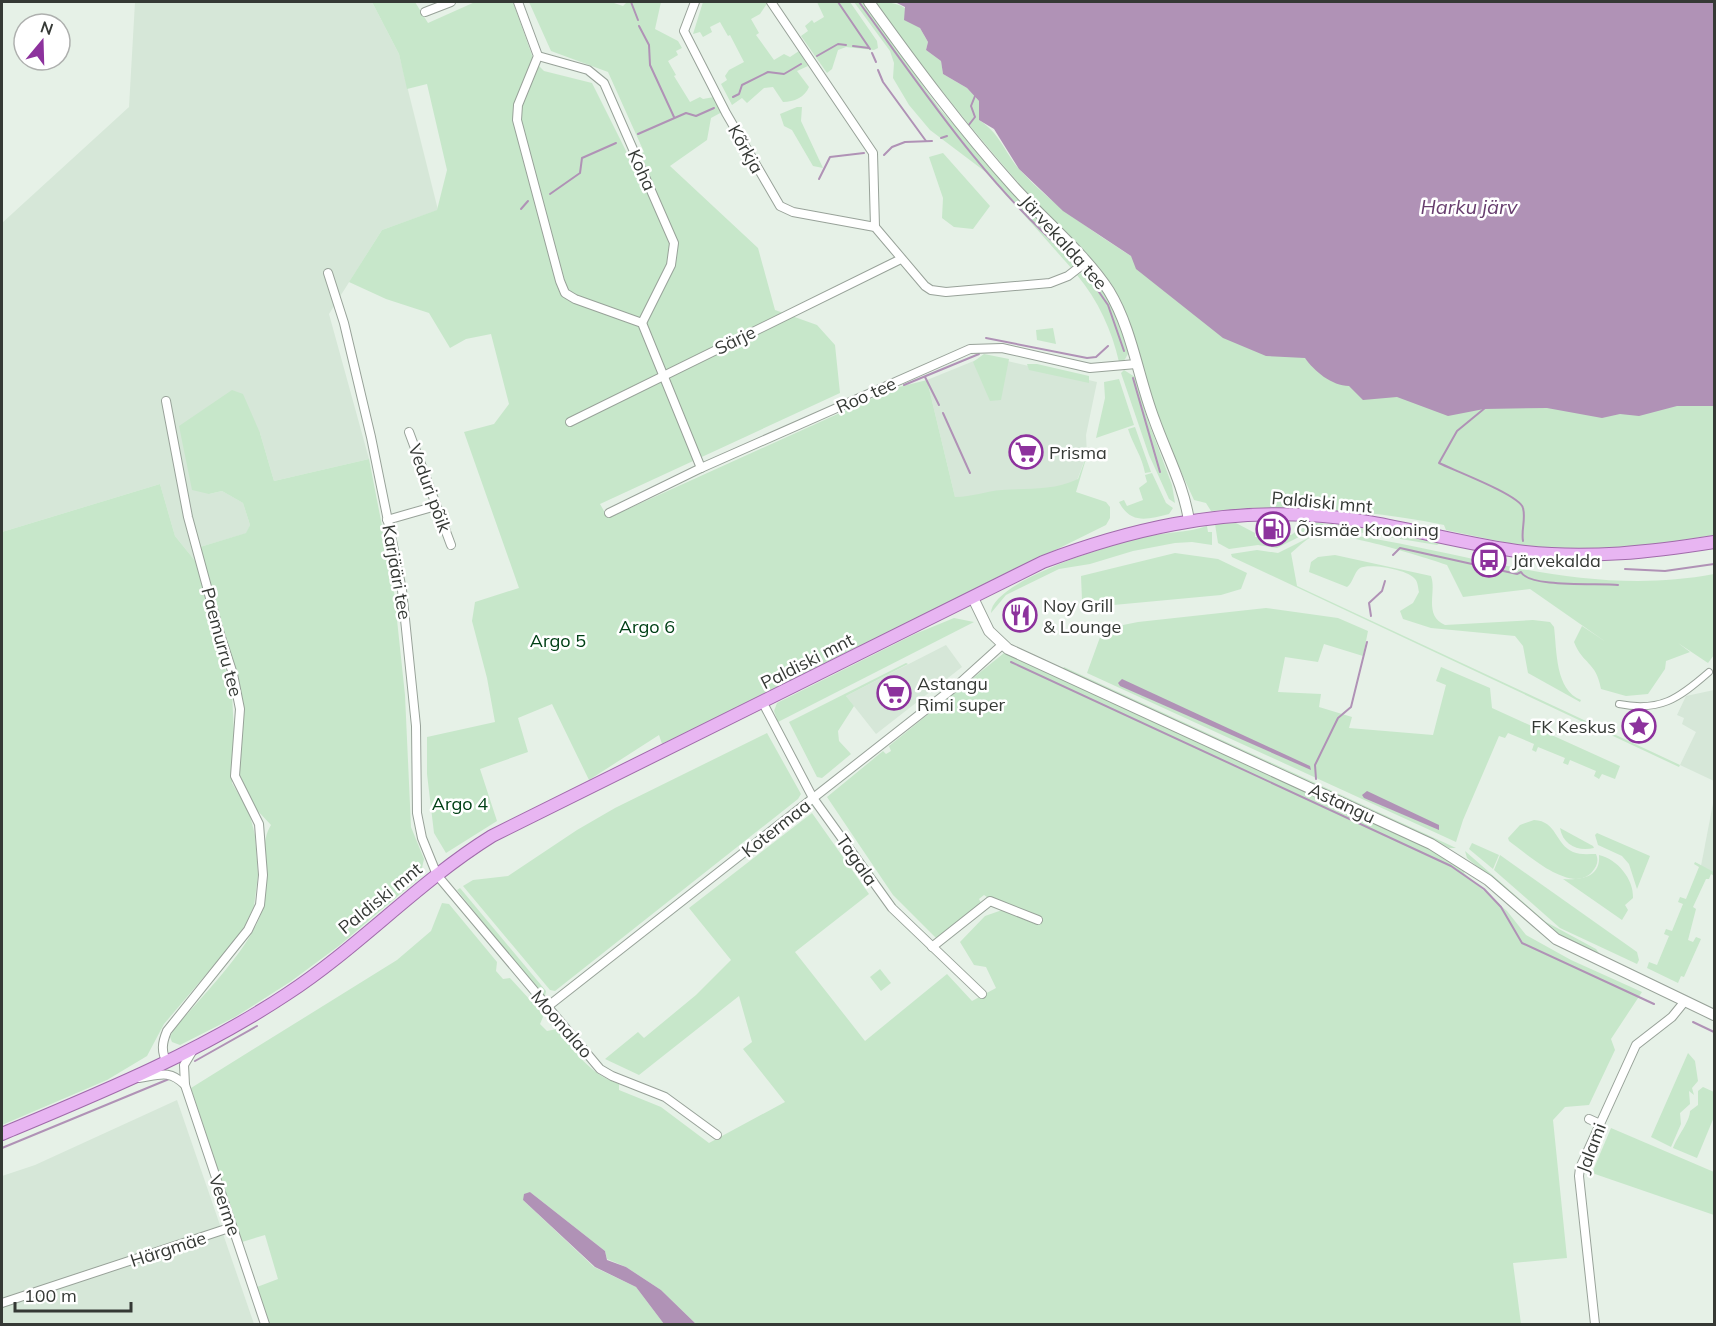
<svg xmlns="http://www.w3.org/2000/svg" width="1716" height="1326" font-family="Mulish,sans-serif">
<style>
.built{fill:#d6e7d8}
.green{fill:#c7e7ca}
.water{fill:#b092b6}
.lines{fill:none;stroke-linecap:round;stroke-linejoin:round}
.stream{stroke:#b092b6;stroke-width:2}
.pedestrian-casing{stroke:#98a299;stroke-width:8}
.minor-casing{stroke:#98a299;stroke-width:10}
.tertiary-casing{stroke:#98a299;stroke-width:12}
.primary-casing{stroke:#a06aaa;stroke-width:14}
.pedestrian{stroke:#fff;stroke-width:6}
.minor{stroke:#fff;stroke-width:8}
.tertiary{stroke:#fff;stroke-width:10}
.primary{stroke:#e8b5f2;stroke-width:12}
.labels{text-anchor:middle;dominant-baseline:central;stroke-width:5;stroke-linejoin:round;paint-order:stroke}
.street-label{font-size:18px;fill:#353935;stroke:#fff}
.poi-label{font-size:18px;fill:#353935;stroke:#fff;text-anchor:start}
.park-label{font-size:18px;fill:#014016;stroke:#fff}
.water-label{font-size:20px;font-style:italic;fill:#673d6e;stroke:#fff}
</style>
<rect width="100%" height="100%" fill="#e6f1e7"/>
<!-- built -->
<g class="built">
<polygon points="135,2 372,2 399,54 438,210 382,230 329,314 369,459 274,481 260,433 209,494 222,491 243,503 250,525 247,533 200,547 196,562 175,536 160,484 2,532 2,223 129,107"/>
<polygon points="986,356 1097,382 1086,435 1087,454 1071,496 955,497 927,380"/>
<polygon points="946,645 962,667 876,734 846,696"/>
<polygon points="1714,690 1714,781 1680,765 1696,732 1682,724 1684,718 1677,715 1686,696"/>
<polygon points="1714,798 1714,872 1701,866"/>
<polygon points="177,1100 254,1324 2,1324 2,1176 35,1165"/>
</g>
<!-- green -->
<g class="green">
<path d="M372 2H415L428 23 475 2H513L534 61 544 71 592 83 631 161 644 152 608 72 551 51 529 2H611L623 6 627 2H661L655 29 678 41 682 48 676 51 678 55 668 61 676 75 674 76 690 102 700 97 703 99 714 97 722 112 711 118 707 140 670 166 758 248 775 310 817 325 835 345 840 393 600 504 608 518 895 388 927 380 955 497C972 497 986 491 1002 490 1029 488 1052 491 1078 479L1089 449 1076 492 1106 502 1110 507V518L1106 525 662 744 659 735 589 780 552 704 518 718 528 752 480 769 497 821 446 853 434 833 427 774V737L495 722 487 678 472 621 475 602 519 588 464 432 494 424 509 404 491 334 466 339 450 348 429 313 386 299 349 282 382 230 437 210 447 170 427 84 407 89 399 54Z"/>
<path d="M703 2H768L760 14 751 19 759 33 756 35 774 60 784 54 790 57 799 51 808 66 797 71 809 87C805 97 794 102 783 102L773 87 764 88 747 103 742 98 732 105 721 84 727 80 725 76 729 70 744 62 730 35 728 36 720 22 710 27 712 32 703 37 700 32 693 34Z"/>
<polygon points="817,2 850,2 877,41 878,48 874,50 846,47 838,50 832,69 827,73 801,36 808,31 805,26 812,20 814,23 824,17"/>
<polygon points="854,2 863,2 939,108 1040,222 1075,257 1077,261 1073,270 987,173 930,130 909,105 893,78 894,63 890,51"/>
<path d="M875 2C910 1 912 14 928 42L926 50 941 61 943 74 967 88 979 101V120C1001 134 1004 152 1020 170 1053 206 1091 230 1131 256L1714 388V535C1659 544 1602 554 1546 548 1512 545 1479 537 1446 530L1444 525C1370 510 1287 504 1211 511L1206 503 1194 500C1181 471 1167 443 1156 413 1142 373 1137 329 1116 292 1098 258 1057 227 1031 197 974 133 925 71 875 2Z"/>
<polygon points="797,107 802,107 801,121 823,168 813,166 792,130 784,126 780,114"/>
<polygon points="943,153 990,206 973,229 954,227 942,218 943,198 929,157"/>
<path d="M1084 272C1107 279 1122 331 1129 352L1124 361 1119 362C1112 331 1098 300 1077 275Z"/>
<polygon points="1053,328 1056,344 1037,340 1036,330"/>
<polygon points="984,354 1009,359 1001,400 990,401 973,362"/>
<polygon points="1027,364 1037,364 1089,376 1089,383 1029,370"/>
<polygon points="1124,370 1135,377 1147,418 1172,485 1175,503 1169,499 1149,455 1121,373"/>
<polygon points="1119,379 1134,425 1096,438 1105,398 1104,382"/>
<path d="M232 390 243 394 260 433 274 481 369 459 393 582 405 695 411 827 424 859 420 877 340 945 290 982 235 1017 180 1045 172 1042 170 1037 174 1029C201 997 249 950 262 911 271 884 257 846 271 825L255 808 239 773 243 715 240 686 200 547 246 533 250 525 243 503 222 491 209 494 192 490 179 426Z"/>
<path d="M1135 427 1151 472 1145 473C1142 456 1133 445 1128 429Z"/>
<path d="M1152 473 1166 503 1173 508 1169 514C1148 519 1131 525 1119 502L1124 500 1127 506 1143 500 1139 488 1147 482 1145 475Z"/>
<polygon points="160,484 175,536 196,562 232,693 234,734 232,783 249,812 255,835 258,875 254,906 242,932 164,1024 147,1056 107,1080 2,1125 2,532"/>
<polygon points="1310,522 1393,532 1441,542 1437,545 1321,526 1277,548 1258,545 1229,549 1218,543 1215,524 1236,523 1255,533 1255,537 1274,538 1275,534 1291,535"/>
<path d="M1207 526 1208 532H1212V545L1192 542 1175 543 1133 551 1090 564 1059 569 1006 595 991 613C991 581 1115 543 1143 537 1164 532 1188 533 1207 526Z"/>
<path d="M1322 531C1456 546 1577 600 1714 574V655L1708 663 1678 643 1690 652 1666 661 1665 669 1648 694 1626 696 1601 689C1596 661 1583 665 1574 642L1582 626 1606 642 1530 589 1463 597 1447 565C1423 557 1333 528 1313 536 1306 539 1297 548 1291 553L1297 586 1680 765 1679 767 1232 557 1231 554 1257 550 1278 553Z"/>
<polygon points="1175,553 1218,559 1247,573 1241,589 1221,595 1092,607 1082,600 1081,576"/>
<path d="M1335 555 1431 576C1437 592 1423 615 1445 625L1533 620 1550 622 1554 627C1557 651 1555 690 1581 700L1580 702 1528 673 1523 646 1515 636 1431 628 1403 619 1400 611 1413 603 1419 592C1418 588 1418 582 1415 579 1409 570 1370 563 1360 568 1354 572 1353 583 1347 587L1309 572 1311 562 1318 557Z"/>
<polygon points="1266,608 1338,618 1368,631 1363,656 1324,644 1318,662 1285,657 1278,692 1321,694 1319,707 1352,717 1349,728 1433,735 1446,685 1436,681 1441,667 1490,688 1492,708 1620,766 1615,779 1602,774 1599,779 1594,776 1596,771 1570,760 1568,765 1563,763 1565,758 1538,747 1536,752 1532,750 1534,744 1508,733 1505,738 1499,736 1463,820 1456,842 1087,673 1103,629 1138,622"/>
<polygon points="954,618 974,622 778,722 774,711 777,703 915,634"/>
<path d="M1004 653 1431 849 1465 870 1464 873 1507 911 1526 935 1571 960 1642 992 1611 1039 1615 1050 1589 1105 1565 1107 1553 1120 1567 1258 1513 1263 1521 1324H696L661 1290 626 1267 607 1259 605 1251 530 1192 523 1200 594 1267 636 1287 664 1324H270L257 1287 278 1279 265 1235 242 1242 191 1088 397 960 431 931 442 903 449 904 497 962 496 971 503 979 510 978 542 1013 543 1017 540 1024 547 1031 557 1029C577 1053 588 1073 619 1084V1090L661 1107 709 1143 785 1102 743 1049 752 1042 739 996 639 1075 605 1059 638 1032 644 1038 696 995 731 960 689 908 812 813 869 894 795 952 865 1041 947 974 972 1001 996 988 986 967 974 965 960 942 985 916 1005 909 984 895 979 899 982 905 937 939 893 895 827 797 883 751 886 754 891 751 889 746Z"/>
<polygon points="906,663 908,664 846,696 854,706 838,731 839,741 851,754 822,778 817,777 789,722"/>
<polygon points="1064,667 1456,848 1449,848 1412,831 1062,670"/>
<polygon points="767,733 801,794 798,799 555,991 550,990 463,886 473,880 508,876 577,830 615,808"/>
<path d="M1534 820C1557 821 1555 844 1573 852 1580 855 1588 854 1596 854 1599 861 1597 866 1592 872 1571 895 1527 854 1509 841L1508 838 1520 825Z"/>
<path d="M1560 828 1593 846 1594 848C1578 852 1563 845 1560 828Z"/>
<polygon points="1597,833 1650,856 1637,889 1629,864 1622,856 1598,845 1595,835"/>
<polygon points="1472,843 1499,855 1493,869 1469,849"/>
<polygon points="1465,851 1546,922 1596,949 1599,953 1582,948 1559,935 1467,858"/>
<polygon points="1500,855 1637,952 1639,960 1637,964 1560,928 1494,870"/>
<path d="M1599 855C1617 859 1634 879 1633 898L1625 905 1628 910 1622 920 1563 879C1580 880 1601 878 1599 855Z"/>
<polygon points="1695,862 1714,872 1714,876 1711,874 1709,879 1706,879 1693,907 1696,909 1688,940 1693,942 1696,937 1701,939 1684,977 1681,976 1678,983 1647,968 1649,962 1657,965 1669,936 1664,934 1666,929 1672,931 1683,904 1678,902 1680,897 1686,899 1699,867 1694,864"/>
<polygon points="460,888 546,991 545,996 543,997 457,890"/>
<polygon points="880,969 891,983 881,991 870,977"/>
<polygon points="1688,1053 1695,1061 1698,1081 1692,1088 1694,1095 1689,1091 1690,1104 1680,1113 1681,1124 1671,1147 1651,1137"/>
<path d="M1703 1087 1714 1092V1117L1697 1158 1673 1148C1677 1137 1690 1121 1690 1111L1698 1105V1091Z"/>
<polygon points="1611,1128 1714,1172 1714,1215 1592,1173"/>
</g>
<!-- water -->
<g class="water">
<path d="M895 2H1714V406H1677L1639 416 1620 414 1602 418 1547 408 1484 409 1448 416 1397 397 1363 400 1349 386C1332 386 1314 371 1305 358L1266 356 1223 338 1136 269 1131 256 1063 211 1019 169 994 129 979 120V101L967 88 943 74 941 61 926 50 928 42 920 28 904 20 905 7Z"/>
<polygon points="1122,679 1310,766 1311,770 1120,686 1118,683"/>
<polygon points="1367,791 1439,825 1439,830 1364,798 1362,795"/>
<polygon points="530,1192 605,1251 607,1260 626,1267 661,1290 696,1324 664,1324 636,1287 595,1267 523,1200 524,1194"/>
</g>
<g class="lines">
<!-- stream -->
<g class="stream">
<polyline points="631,2 638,20"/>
<polyline points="838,2 870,49"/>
<path d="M859 2C924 91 987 187 1073 259"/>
<polyline points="639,26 649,45 650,65 674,117"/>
<polyline points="853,46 869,48"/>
<polyline points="872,53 876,62"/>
<polyline points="817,56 838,44 846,45"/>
<polyline points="878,70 883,82 926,141"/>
<polyline points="733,97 739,94 742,85 768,72 784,74 801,64"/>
<polyline points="968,126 975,117 971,106 975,96"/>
<polyline points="638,134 686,113 696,116 714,108"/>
<polyline points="941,138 947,136"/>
<polyline points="884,155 892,147 905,142 932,141"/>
<polyline points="819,179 830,157 864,153"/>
<polyline points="550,194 580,173 582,158 616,143"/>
<polyline points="521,209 528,201"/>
<polyline points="1092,282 1108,305 1124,351"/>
<polyline points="986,338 1087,358 1096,357 1108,346"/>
<polyline points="925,377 939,405"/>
<polyline points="1133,378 1160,472"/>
<polyline points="904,385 979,354"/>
<path d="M1485 408 1457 431 1439 463C1453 470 1520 495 1523 508 1526 519 1521 530 1523 541"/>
<polyline points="943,413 970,473"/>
<path d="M1393 555 1400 548 1517 574 1521 572C1529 588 1598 583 1618 585"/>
<polyline points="1625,569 1665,571 1714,564"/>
<polyline points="1371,616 1369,603 1382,591 1385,581"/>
<polyline points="1011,662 1451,866 1484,889 1501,907 1522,943 1654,1004"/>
<polyline points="1316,779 1315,765 1338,718 1351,707 1367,642"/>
<polyline points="1693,1022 1714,1032"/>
<polyline points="195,1061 257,1026"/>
<polyline points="2,1148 169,1079"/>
</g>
<!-- pedestrian casing -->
<g class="pedestrian-casing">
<path id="pedestrian" d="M1619 704C1660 712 1678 699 1709 672"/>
</g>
<!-- minor casing -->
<g class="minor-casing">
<g id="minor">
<polyline points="518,2 538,56 518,105 517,120 560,281 565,293 575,299 642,323 701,468"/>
<polyline points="695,2 684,31 726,113 780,206 793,212 875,227 925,286 931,290 946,292 1050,283 1068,276 1086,262"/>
<polyline points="771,2 873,153 875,227"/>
<polyline points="425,12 451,2"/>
<polyline points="538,56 588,70 604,83 674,243 671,265 642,323"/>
<polyline points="328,273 344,323 371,437 402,590 416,726 417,813 422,838 437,875 600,1069 612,1076 665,1097 717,1135"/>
<path d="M166 401 188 517 219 631 233 674 240 709 235 776 259 824 263 875 260 905 248 930 167 1031C162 1043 161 1051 167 1063"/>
<polyline points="570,422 901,259"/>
<polyline points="409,432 451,545"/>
<polyline points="609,513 701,468 970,349 1002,348 1090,368 1136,364"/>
<polyline points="387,520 436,506"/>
<polyline points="763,703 813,798 892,908 982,994"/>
<polyline points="932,947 990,901 1038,920"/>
<polyline points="547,1007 961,682 1002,645"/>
<polyline points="193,1050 184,1065 185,1085 265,1324"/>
<path d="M139 1078C159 1075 169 1069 185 1085"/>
<polyline points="1589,1119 1600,1124"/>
<polyline points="2,1303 232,1227"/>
<polyline points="1595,1324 1579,1176 1580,1168 1636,1045 1672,1017 1685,1001"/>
</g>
</g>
<!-- tertiary casing -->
<g class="tertiary-casing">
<g id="tertiary">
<path d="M869 2C915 66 961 128 1014 187 1042 218 1088 257 1109 291 1132 329 1138 377 1154 419 1166 453 1184 486 1189 521"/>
<polyline points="973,598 989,631 1008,649 1431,844 1488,880 1556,939 1714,1015"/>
</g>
</g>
<!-- primary casing -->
<g class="primary-casing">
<path id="primary" d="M2 1134C100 1093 198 1053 287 994 359 947 418 882 492 836L1043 562C1130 529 1215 510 1309 515 1382 519 1452 543 1525 552 1589 559 1651 552 1714 542"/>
</g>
<!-- pedestrian -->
<use href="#pedestrian" class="pedestrian"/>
<!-- minor -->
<use href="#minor" class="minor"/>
<!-- tertiary -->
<use href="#tertiary" class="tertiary"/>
<!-- primary -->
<use href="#primary" class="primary"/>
</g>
<!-- icons -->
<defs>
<g id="supermarket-ring" transform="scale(1.725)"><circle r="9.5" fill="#fff" stroke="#8d329d" stroke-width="1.5"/><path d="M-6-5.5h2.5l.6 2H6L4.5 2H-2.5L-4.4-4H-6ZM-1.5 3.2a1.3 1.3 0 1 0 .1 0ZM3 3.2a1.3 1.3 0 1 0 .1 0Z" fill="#8d329d"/></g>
<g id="fuel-ring" transform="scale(1.725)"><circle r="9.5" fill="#fff" stroke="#8d329d" stroke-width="1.5"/><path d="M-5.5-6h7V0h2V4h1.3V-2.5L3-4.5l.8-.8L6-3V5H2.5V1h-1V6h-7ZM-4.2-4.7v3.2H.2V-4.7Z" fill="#8d329d"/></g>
<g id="bus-ring" transform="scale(1.725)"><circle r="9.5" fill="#fff" stroke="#8d329d" stroke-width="1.5"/><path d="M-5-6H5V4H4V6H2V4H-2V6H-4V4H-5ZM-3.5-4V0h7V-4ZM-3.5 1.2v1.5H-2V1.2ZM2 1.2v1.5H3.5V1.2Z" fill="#8d329d"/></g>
<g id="restaurant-ring" transform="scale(1.725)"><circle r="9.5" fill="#fff" stroke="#8d329d" stroke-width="1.5"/><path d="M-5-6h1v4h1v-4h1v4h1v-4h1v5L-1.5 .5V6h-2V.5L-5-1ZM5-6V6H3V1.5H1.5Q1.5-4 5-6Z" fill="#8d329d"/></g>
<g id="sight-ring" transform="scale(1.725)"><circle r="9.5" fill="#fff" stroke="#8d329d" stroke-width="1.5"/><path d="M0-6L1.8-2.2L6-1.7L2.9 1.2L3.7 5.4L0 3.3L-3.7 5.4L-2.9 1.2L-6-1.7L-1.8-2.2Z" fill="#8d329d"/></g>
</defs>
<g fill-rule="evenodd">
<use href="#supermarket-ring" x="1026" y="452"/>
<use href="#fuel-ring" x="1273" y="529"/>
<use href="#bus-ring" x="1489" y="560"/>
<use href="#restaurant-ring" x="1020" y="615"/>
<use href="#supermarket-ring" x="894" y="693"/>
<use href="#sight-ring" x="1639" y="726"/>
</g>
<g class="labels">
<!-- street labels -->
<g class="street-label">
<text transform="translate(746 149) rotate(61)">Kõrkja</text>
<text transform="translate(642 170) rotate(66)">Koha</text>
<text transform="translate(1064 242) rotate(48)">Järvekalda tee</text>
<text transform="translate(735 340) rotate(-26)">Särje</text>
<text transform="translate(866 395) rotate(-24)">Roo tee</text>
<text transform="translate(430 488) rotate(70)">Veduri põik</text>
<text transform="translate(1322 502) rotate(5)">Paldiski mnt</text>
<text transform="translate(397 572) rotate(80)">Karjääri tee</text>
<text transform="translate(222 642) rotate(75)">Paemurru tee</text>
<text transform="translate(807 661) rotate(-27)">Paldiski mnt</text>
<text transform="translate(1342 803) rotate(25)">Astangu</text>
<text transform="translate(776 828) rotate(-38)">Kotermaa</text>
<text transform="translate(857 860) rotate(55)">Tagala</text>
<text transform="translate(380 898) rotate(-39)">Paldiski mnt</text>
<text transform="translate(562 1024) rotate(49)">Moonalao</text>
<text transform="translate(1591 1148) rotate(-69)">Jalami</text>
<text transform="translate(225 1205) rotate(71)">Veerme</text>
<text transform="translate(168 1249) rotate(-18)">Härgmäe</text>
</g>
<!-- poi labels -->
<g class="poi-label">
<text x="1049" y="452">Prisma</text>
<text x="1296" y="529">Õismäe Krooning</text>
<text x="1512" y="560">Järvekalda</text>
<text x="1043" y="605">Noy Grill<tspan x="1043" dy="21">&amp; Lounge</tspan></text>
<text x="917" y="683">Astangu<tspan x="917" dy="21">Rimi super</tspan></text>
<text x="1616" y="726" text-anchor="end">FK Keskus</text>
</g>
<!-- park labels -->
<g class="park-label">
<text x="647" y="626">Argo 6</text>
<text x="558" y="640">Argo 5</text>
<text x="460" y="803">Argo 4</text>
</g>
<!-- water labels -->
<g class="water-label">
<text x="1469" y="206">Harku järv</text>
</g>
</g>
<!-- border -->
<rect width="1716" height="1326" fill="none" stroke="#353935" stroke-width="6"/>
<!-- north arrow -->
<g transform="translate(42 42) rotate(19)"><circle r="28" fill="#ffffff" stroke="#aeb0ae" stroke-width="1.5"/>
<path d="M0-4.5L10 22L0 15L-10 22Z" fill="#8d329d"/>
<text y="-9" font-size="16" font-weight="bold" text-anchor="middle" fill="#353935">N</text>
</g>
<!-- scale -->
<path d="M15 1302v9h116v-9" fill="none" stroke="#353935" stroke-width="3"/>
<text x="24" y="1302" font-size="18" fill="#353935" stroke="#ffffff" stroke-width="4.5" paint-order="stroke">100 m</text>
</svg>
